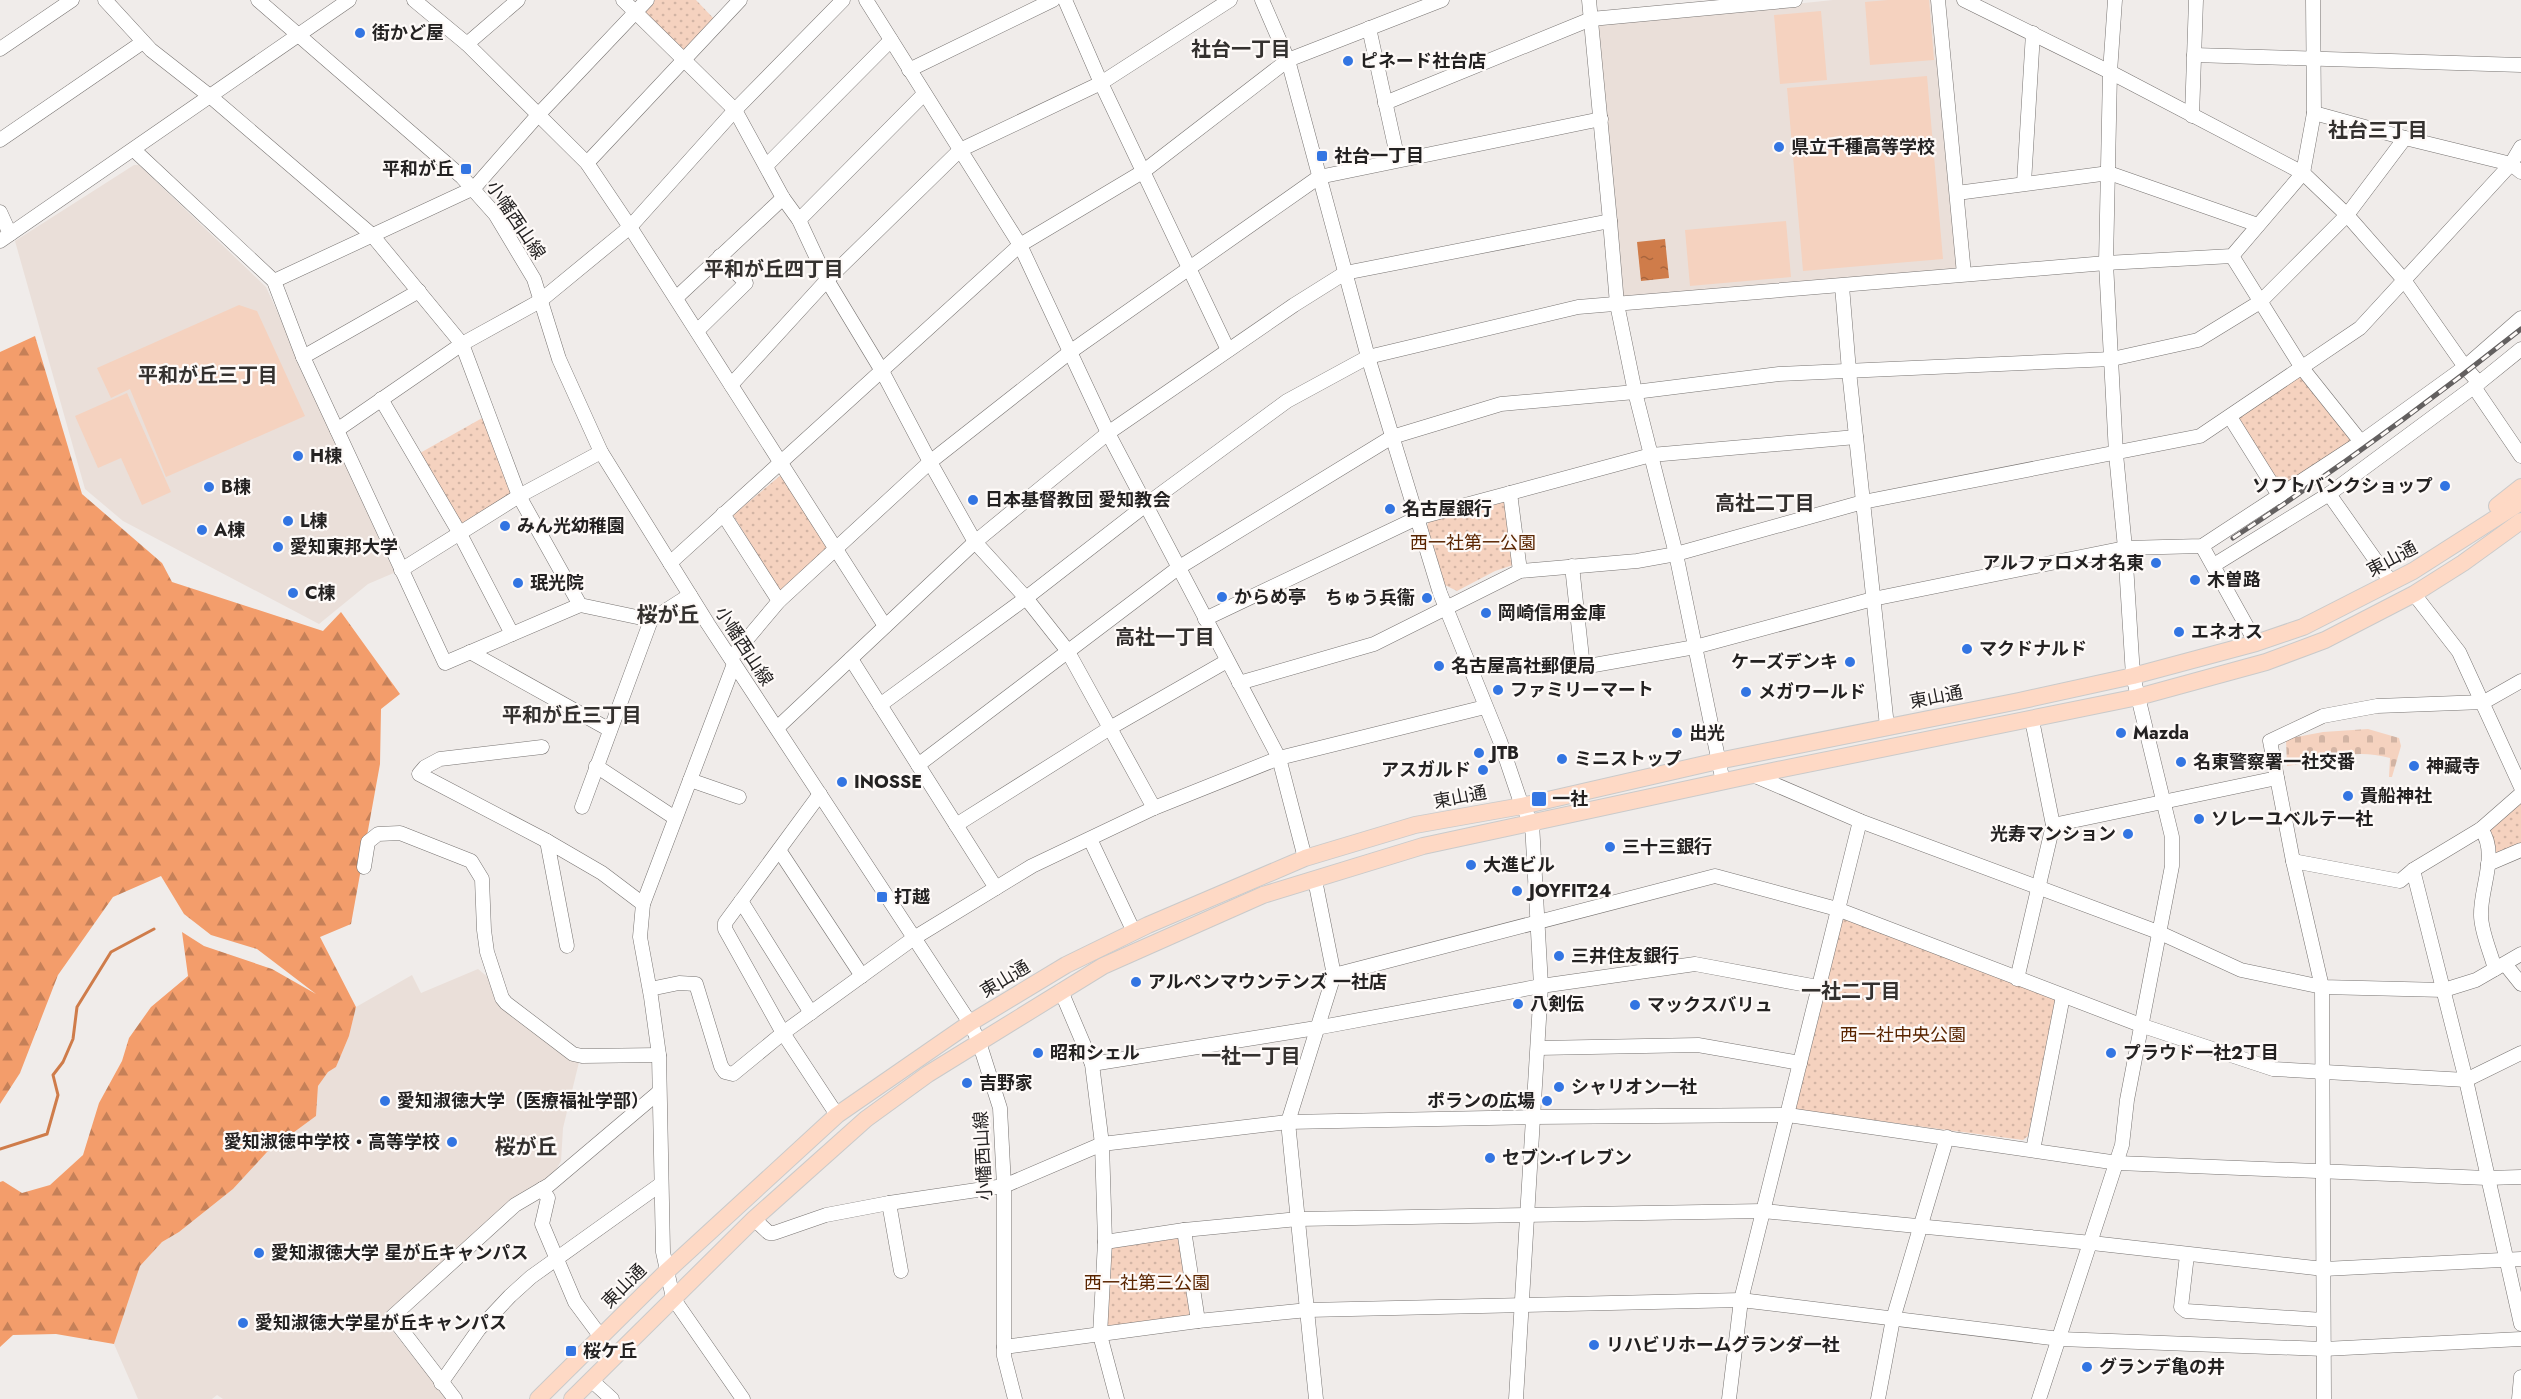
<svg xmlns="http://www.w3.org/2000/svg" width="2521" height="1399" font-family="Jost,'Noto Sans JP',sans-serif">
<style>
.built{fill:#eadfd9}
.green{fill:#f5d2bf}
.forest{fill:url(#forest-firs)}
.cemetery{fill:url(#cemetery-stones)}
.park{fill:url(#park-dots)}
.water{fill:url(#water-ripples)}
.lines{fill:none;stroke-linecap:round;stroke-linejoin:round}
.stream{stroke:#cf7c4a;stroke-width:3}
.minor-casing{stroke:#787472;stroke-width:15}
.major-casing{stroke:#cacaca;stroke-width:18}
.minor{stroke:#fff;stroke-width:14}
.major{stroke:#fed9c5;stroke-width:16}
.rail-casing{stroke:#636060;stroke-width:5}
.rail{stroke:#fefaf8;stroke-width:3;stroke-dasharray:9;stroke-linecap:butt}
.poi-dot{fill:#3375e2;stroke:#fefaf8;stroke-width:2}
.labels{text-anchor:middle;dominant-baseline:central;stroke-width:4.5;stroke-linejoin:round;paint-order:stroke}
.poi-label{font-size:18px;font-weight:bold;fill:#242222;stroke:#fefaf8;text-anchor:start}
.street-label{font-size:18px;fill:#242222;stroke:#fefaf8}
.park-label{font-size:18px;fill:#5a2500;stroke:#fefaf8}
.neighbourhood-label{font-size:20px;font-weight:bold;fill:#34312f;stroke:#fefaf8}
.quarter-label{font-size:21px;font-weight:bold;fill:#34312f;stroke:#fefaf8}
</style>
<defs>
<pattern id="forest-firs" width="22" height="20" patternUnits="userSpaceOnUse" patternTransform="scale(1.5)"><rect width="22" height="20" fill="#f39d6b"/><path d="M5 1l3.5 6h-7zM16 11l3.5 6h-7z" fill="#c58058"/></pattern>
<pattern id="cemetery-stones" width="16" height="16" patternUnits="userSpaceOnUse" patternTransform="scale(1.5)"><rect width="16" height="16" fill="#f5d2bf"/><path d="M2 7V4a2 2 0 0 1 4 0v3zM10 15v-3a2 2 0 0 1 4 0v3z" fill="#d2b4a4"/></pattern>
<pattern id="park-dots" width="8" height="8" patternUnits="userSpaceOnUse" patternTransform="scale(1.5)"><rect width="8" height="8" fill="#f5d2bf"/><path d="M2 2h.1M6 6h.1" fill="none" stroke="#d2b4a4" stroke-width="1.8" stroke-linecap="round"/></pattern>
<pattern id="water-ripples" width="26" height="14" patternUnits="userSpaceOnUse" patternTransform="scale(1.5)"><rect width="26" height="14" fill="#cf7c4a"/><path d="M2 4q2-2 4 0t4 0M15 11q2-2 4 0t4 0" fill="none" stroke="#a8653d"/></pattern>
</defs>
<rect width="100%" height="100%" fill="#f0ecea"/>
<!-- built -->
<g class="built">
<polygon points="1833,0 1934,0 1959,267 1956,271 1623,298 1598,27 1601,24"/>
<polygon points="134,165 139,165 266,287 396,572 368,584 319,624 123,521 85,489 15,241"/>
<polygon points="478,969 489,978 503,1004 580,1058 563,1128 561,1161 553,1175 519,1194 383,1319 447,1399 223,1399 217,1395 212,1399 138,1399 114,1344 140,1266 162,1242 179,1232 233,1189 267,1152 316,1116 318,1086 328,1072 336,1067 349,1036 356,1007 412,975 421,993"/>
</g>
<!-- green -->
<g class="green">
<polygon points="1888,0 1929,0 1934,60 1870,65 1865,2"/>
<polygon points="1821,11 1827,80 1780,84 1774,15"/>
<polygon points="1927,76 1943,259 1803,271 1787,88"/>
<polygon points="1786,221 1791,277 1690,286 1685,230"/>
<polygon points="239,305 257,311 305,416 166,477 130,389 111,398 97,368"/>
<polygon points="127,393 171,492 142,505 121,458 98,468 75,416"/>
</g>
<!-- forest -->
<polygon class="forest" points="35,336 82,494 162,563 172,582 323,631 341,612 400,694 381,709 380,764 351,924 320,937 356,1007 349,1036 336,1067 328,1072 318,1086 316,1116 267,1152 233,1189 179,1232 162,1242 140,1266 114,1344 56,1334 13,1335 0,1347 0,1182 3,1181 22,1193 50,1185 83,1155 99,1103 122,1061 129,1038 151,1007 188,976 182,932 204,946 272,969 316,994 257,949 211,935 184,914 161,876 113,897 58,975 20,1073 0,1104 0,352"/>
<!-- cemetery -->
<path class="cemetery" d="M2368 729 2399 738 2401 746 2392 777H2389L2390 758C2352 747 2324 761 2287 766L2286 739 2323 732Z"/>
<!-- park -->
<g class="park">
<polygon points="655,0 696,0 715,20 685,54 644,12"/>
<polygon points="2298,375 2303,377 2352,436 2349,442 2279,488 2236,418"/>
<polygon points="484,417 512,493 461,524 420,453"/>
<polygon points="781,475 827,547 783,596 733,515"/>
<polygon points="1505,498 1516,564 1495,571 1457,591 1445,585 1427,526 1430,519"/>
<polygon points="2521,799 2521,844 2501,853 2494,854 2489,829"/>
<polygon points="1847,918 2058,998 2028,1136 2023,1140 1796,1110 1794,1106 1840,922"/>
<polygon points="1177,1235 1182,1238 1193,1315 1189,1319 1105,1330 1107,1246"/>
</g>
<!-- water -->
<polygon class="water" points="1665,239 1669,278 1641,281 1637,242"/>
<g class="lines">
<!-- stream -->
<polyline class="stream" points="0,1149 47,1134 58,1095 53,1075 63,1062 73,1039 77,1007 111,952 154,929"/>
<!-- minor casing -->
<g class="minor-casing">
<g id="minor">
<polyline points="105,0 151,50 211,97 372,235 462,344 519,496 580,605 651,620 690,595"/>
<polyline points="258,0 462,177 495,214 534,279 559,359 601,452 708,624 970,1023 979,1042 1000,1108 1004,1186 1004,1356 1015,1399"/>
<polyline points="414,0 467,44 587,163 630,227 885,626"/>
<polyline points="623,0 735,110 783,198 799,220 827,280 882,371 930,462 975,542 1026,598 1067,650 1154,808"/>
<polyline points="866,0 1020,245 1108,433 1279,758 1305,858"/>
<polyline points="1065,0 1101,83 1228,350"/>
<polyline points="1262,0 1288,60 1368,357 1440,593 1500,741 1522,806 1532,823 1541,986 1516,1399"/>
<polyline points="1589,0 1610,221"/>
<polyline points="1938,0 1964,274"/>
<polyline points="1964,0 2110,72 2303,173 2347,215 2404,280 2465,367 2479,383"/>
<polyline points="1369,28 1398,160"/>
<polyline points="467,44 518,0"/>
<polyline points="0,49 72,0"/>
<polyline points="2194,55 2521,65"/>
<polyline points="909,70 1053,0"/>
<polyline points="1385,103 1591,19 1795,0"/>
<polyline points="2314,113 2405,138 2511,164 2521,172"/>
<polyline points="2192,116 2196,0"/>
<polyline points="0,140 143,42"/>
<polyline points="134,150 274,281 303,357 445,663 580,605"/>
<polyline points="587,163 740,0"/>
<polyline points="766,166 891,40"/>
<polyline points="2024,183 2033,33"/>
<polyline points="1957,193 2109,173 2258,225"/>
<polyline points="0,212 10,234"/>
<polyline points="799,220 924,94"/>
<polyline points="0,241 349,0"/>
<polyline points="2232,256 2302,368 2361,442"/>
<polyline points="274,281 474,188 538,115 647,0"/>
<polyline points="1842,286 1849,371 1887,726"/>
<polyline points="676,298 783,198"/>
<polyline points="697,331 746,283 720,256"/>
<polyline points="303,357 419,291"/>
<polyline points="731,385 827,280 960,150 1101,83 1230,0"/>
<polyline points="2474,387 2521,456"/>
<polyline points="381,399 459,532 512,634"/>
<polyline points="2230,417 2280,497"/>
<polyline points="337,430 462,344 540,301 630,227 735,110 843,0"/>
<polyline points="1510,493 1520,571"/>
<polyline points="2329,494 2391,582"/>
<polyline points="723,514 779,601"/>
<polyline points="2202,546 2256,643"/>
<polyline points="670,563 1020,245 1144,171 1288,60 1442,0"/>
<polyline points="2214,565 2329,494 2479,383 2521,349"/>
<polyline points="1572,566 1583,667 1695,647 1873,599 2125,548 2202,546 2361,442 2465,367 2521,318"/>
<polyline points="401,570 519,496 601,452"/>
<polyline points="2414,594 2459,652 2521,787"/>
<polyline points="1205,619 1417,518 1651,455 1856,437"/>
<polyline points="470,652 610,730"/>
<polyline points="731,658 779,601 930,462 1070,352 1319,177 1601,119"/>
<polyline points="851,659 996,888"/>
<polyline points="734,664 643,904 640,937 651,997 659,1055 663,1252 673,1298 743,1399"/>
<polyline points="1239,683 1374,644 1520,571 1637,561 1676,554 1863,502 2200,436 2360,328 2511,164 2521,147"/>
<polyline points="880,705 1026,598 1147,504 1287,401 1368,357 1578,307 2106,263 2232,256 2303,173 2314,113 2313,0"/>
<polyline points="777,728 975,542 1108,433 1294,305 1345,273 1610,221 1617,304 1635,392 1676,554 1723,782"/>
<polyline points="542,747 440,759 425,767 419,774 547,841"/>
<polyline points="918,765 1178,568 1392,437 1501,404 1635,392 1779,374 2112,359 2198,340 2260,302 2347,215 2405,138"/>
<polyline points="596,766 675,818"/>
<polyline points="1753,775 1860,821 2158,932 2241,970 2322,987 2444,990 2476,980 2521,954"/>
<polyline points="690,780 739,797"/>
<polyline points="820,794 725,923 725,929 783,1033 837,1115"/>
<polyline points="582,807 651,620"/>
<polyline points="956,825 1110,728 1227,661"/>
<polyline points="2053,825 2277,778"/>
<path d="M2481 829C2499 854 2480 888 2481 915 2481 932 2491 953 2495 969"/>
<polyline points="1090,839 1134,932"/>
<polyline points="779,850 862,976"/>
<polyline points="2293,861 2400,881 2413,870 2481,829 2521,794"/>
<polyline points="2488,864 2521,850"/>
<polyline points="364,867 368,842 378,834 400,833 471,861 482,879 484,930 487,952 502,998 506,1003 573,1054 582,1056 659,1055"/>
<polyline points="2413,870 2466,1080 2521,1324"/>
<polyline points="1315,880 1334,975"/>
<polyline points="741,901 811,1013"/>
<polyline points="567,946 547,841 602,873 643,904"/>
<polyline points="2505,964 2521,984"/>
<polyline points="2017,979 2053,825 2032,720"/>
<polyline points="650,989 679,983 696,984 721,1066 725,1072 733,1074 783,1033 914,938 1032,866 1154,808 1279,758 1485,707"/>
<polyline points="1061,991 1092,1064 1102,1144 1105,1242 1100,1335 1117,1399"/>
<polyline points="1538,1048 1698,1045 1800,1063"/>
<polyline points="1092,1064 1316,1028 1541,986 1695,964 1818,987"/>
<polyline points="2033,1150 2063,996"/>
<polyline points="542,1189 548,1198 542,1224 575,1302 601,1337"/>
<polyline points="889,1203 1004,1186 1102,1144 1288,1122 1534,1117 1788,1115 2118,1163 2487,1178 2521,1177"/>
<polyline points="754,1219 769,1233 774,1233 826,1215 889,1203 901,1271"/>
<polyline points="1184,1230 1198,1321"/>
<polyline points="1105,1242 1184,1230 1298,1219 1763,1211 2092,1243 2324,1269 2521,1259"/>
<polyline points="2187,1255 2181,1307 2186,1311 2323,1320"/>
<polyline points="1004,1347 1198,1321 1308,1310 1741,1300 2060,1339 2324,1349 2521,1339"/>
<polyline points="591,1380 612,1399"/>
<polyline points="441,1383 479,1329 510,1296 531,1277 661,1184"/>
<polyline points="455,1399 392,1317 515,1205 549,1185 659,1092"/>
<polyline points="1316,1399 1288,1122 1334,975 1715,876 1837,909 2143,1026 2273,1069 2466,1080 2521,1053"/>
<polyline points="1729,1399 1741,1300 1860,821"/>
<polyline points="1878,1399 1893,1319 1947,1137"/>
<polyline points="2039,1399 2122,1145 2127,1100 2172,866 2172,837 2133,676 2125,548 2116,454 2106,263 2110,72 2115,0"/>
<polyline points="2324,1399 2322,987 2293,861 2270,741 2323,716 2377,706 2484,702 2521,681"/>
<polyline points="2519,1399 2521,1377"/>
</g>
</g>
<!-- major casing -->
<g class="major-casing">
<g id="major">
<polyline points="2497,506 2521,487"/>
<polyline points="538,1399 666,1272 837,1115 970,1023 1066,965 1148,925 1305,858 1415,825 1522,806 1718,761 2019,701 2133,676 2256,643 2303,627 2413,571 2521,502"/>
<polyline points="572,1399 754,1219 866,1119 928,1074 1103,966 1263,895 1423,846 1753,775 2138,697 2266,662 2325,640 2414,594 2463,563 2521,521"/>
</g>
</g>
<!-- minor -->
<use href="#minor" class="minor"/>
<!-- major -->
<use href="#major" class="major"/>
<!-- rail casing -->
<g class="rail-casing">
<path id="rail" d="M2233 538C2332 473 2428 403 2521 329"/>
</g>
<!-- rail -->
<use href="#rail" class="rail"/>
</g>
<!-- markers -->
<g class="poi-dot">
<circle cx="360" cy="33" r="6"/>
<circle cx="1348" cy="61" r="6"/>
<circle cx="1779" cy="147" r="6"/>
<rect x="1316" y="150" width="12" height="12" rx="3"/>
<rect x="460" y="163" width="12" height="12" rx="3"/>
<circle cx="298" cy="456" r="6"/>
<circle cx="2445" cy="486" r="6"/>
<circle cx="209" cy="487" r="6"/>
<circle cx="973" cy="500" r="6"/>
<circle cx="1390" cy="509" r="6"/>
<circle cx="288" cy="521" r="6"/>
<circle cx="505" cy="526" r="6"/>
<circle cx="202" cy="530" r="6"/>
<circle cx="278" cy="547" r="6"/>
<circle cx="2156" cy="563" r="6"/>
<circle cx="2195" cy="580" r="6"/>
<circle cx="518" cy="583" r="6"/>
<circle cx="293" cy="593" r="6"/>
<circle cx="1222" cy="597" r="6"/>
<circle cx="1427" cy="598" r="6"/>
<circle cx="1486" cy="613" r="6"/>
<circle cx="2179" cy="632" r="6"/>
<circle cx="1967" cy="649" r="6"/>
<circle cx="1850" cy="662" r="6"/>
<circle cx="1439" cy="666" r="6"/>
<circle cx="1498" cy="690" r="6"/>
<circle cx="1746" cy="692" r="6"/>
<circle cx="1677" cy="733" r="6"/>
<circle cx="2121" cy="733" r="6"/>
<circle cx="1479" cy="753" r="6"/>
<circle cx="1562" cy="759" r="6"/>
<circle cx="2181" cy="762" r="6"/>
<circle cx="2414" cy="766" r="6"/>
<circle cx="1483" cy="770" r="6"/>
<circle cx="842" cy="782" r="6"/>
<circle cx="2348" cy="796" r="6"/>
<rect x="1531" y="791" width="16" height="16" rx="3"/>
<circle cx="2199" cy="819" r="6"/>
<circle cx="2128" cy="834" r="6"/>
<circle cx="1610" cy="847" r="6"/>
<circle cx="1471" cy="865" r="6"/>
<circle cx="1517" cy="891" r="6"/>
<rect x="876" y="891" width="12" height="12" rx="3"/>
<circle cx="1559" cy="956" r="6"/>
<circle cx="1136" cy="982" r="6"/>
<circle cx="1518" cy="1004" r="6"/>
<circle cx="1635" cy="1005" r="6"/>
<circle cx="1038" cy="1053" r="6"/>
<circle cx="2111" cy="1053" r="6"/>
<circle cx="967" cy="1083" r="6"/>
<circle cx="1559" cy="1087" r="6"/>
<circle cx="385" cy="1101" r="6"/>
<circle cx="1547" cy="1101" r="6"/>
<circle cx="452" cy="1142" r="6"/>
<circle cx="1490" cy="1158" r="6"/>
<circle cx="259" cy="1253" r="6"/>
<circle cx="243" cy="1323" r="6"/>
<circle cx="1594" cy="1345" r="6"/>
<rect x="565" y="1345" width="12" height="12" rx="3"/>
<circle cx="2087" cy="1367" r="6"/>
</g>
<g class="labels">
<!-- poi labels -->
<g class="poi-label">
<text x="372" y="33">街かど屋</text>
<text x="1360" y="61">ピネード社台店</text>
<text x="1791" y="147">県立千種高等学校</text>
<text x="1334" y="156">社台一丁目</text>
<text x="454" y="169" text-anchor="end">平和が丘</text>
<text x="310" y="456">H棟</text>
<text x="2433" y="486" text-anchor="end">ソフトバンクショップ</text>
<text x="221" y="487">B棟</text>
<text x="985" y="500">日本基督教団 愛知教会</text>
<text x="1402" y="509">名古屋銀行</text>
<text x="300" y="521">L棟</text>
<text x="517" y="526">みん光幼稚園</text>
<text x="214" y="530">A棟</text>
<text x="290" y="547">愛知東邦大学</text>
<text x="2144" y="563" text-anchor="end">アルファロメオ名東</text>
<text x="2207" y="580">木曽路</text>
<text x="530" y="583">珉光院</text>
<text x="305" y="593">C棟</text>
<text x="1234" y="597">からめ亭</text>
<text x="1415" y="598" text-anchor="end">ちゅう兵衞</text>
<text x="1498" y="613">岡崎信用金庫</text>
<text x="2191" y="632">エネオス</text>
<text x="1979" y="649">マクドナルド</text>
<text x="1838" y="662" text-anchor="end">ケーズデンキ</text>
<text x="1451" y="666">名古屋高社郵便局</text>
<text x="1510" y="690">ファミリーマート</text>
<text x="1758" y="692">メガワールド</text>
<text x="1689" y="733">出光</text>
<text x="2133" y="733">Mazda</text>
<text x="1491" y="753">JTB</text>
<text x="1574" y="759">ミニストップ</text>
<text x="2193" y="762">名東警察署一社交番</text>
<text x="2426" y="766">神藏寺</text>
<text x="1471" y="770" text-anchor="end">アスガルド</text>
<text x="854" y="782">INOSSE</text>
<text x="2360" y="796">貴船神社</text>
<text x="1552" y="799">一社</text>
<text x="2211" y="819">ソレーユベルテ一社</text>
<text x="2116" y="834" text-anchor="end">光寿マンション</text>
<text x="1622" y="847">三十三銀行</text>
<text x="1483" y="865">大進ビル</text>
<text x="1529" y="891">JOYFIT24</text>
<text x="894" y="897">打越</text>
<text x="1571" y="956">三井住友銀行</text>
<text x="1148" y="982">アルペンマウンテンズ 一社店</text>
<text x="1530" y="1004">八剣伝</text>
<text x="1647" y="1005">マックスバリュ</text>
<text x="1050" y="1053">昭和シェル</text>
<text x="2123" y="1053">プラウド一社2丁目</text>
<text x="979" y="1083">吉野家</text>
<text x="1571" y="1087">シャリオン一社</text>
<text x="397" y="1101">愛知淑徳大学（医療福祉学部）</text>
<text x="1535" y="1101" text-anchor="end">ポランの広場</text>
<text x="440" y="1142" text-anchor="end">愛知淑徳中学校・高等学校</text>
<text x="1502" y="1158">セブン-イレブン</text>
<text x="271" y="1253">愛知淑徳大学 星が丘キャンパス</text>
<text x="255" y="1323">愛知淑徳大学星が丘キャンパス</text>
<text x="1606" y="1345">リハビリホームグランダ一社</text>
<text x="583" y="1351">桜ケ丘</text>
<text x="2099" y="1367">グランデ亀の井</text>
</g>
<!-- street labels -->
<g class="street-label">
<text transform="translate(516 220) rotate(56)">小幡西山線</text>
<text transform="translate(2392 559) rotate(-28)">東山通</text>
<text transform="translate(744 646) rotate(57)">小幡西山線</text>
<text transform="translate(1936 697) rotate(-11)">東山通</text>
<text transform="translate(1460 797) rotate(-11)">東山通</text>
<text transform="translate(1005 979) rotate(-31)">東山通</text>
<text transform="translate(983 1156) rotate(-93)">小幡西山線</text>
<text transform="translate(624 1286) rotate(-45)">東山通</text>
</g>
<!-- park labels -->
<g class="park-label">
<text x="1473" y="543">西一社第一公園</text>
<text x="1903" y="1035">西一社中央公園</text>
<text x="1147" y="1283">西一社第三公園</text>
</g>
<!-- neighbourhood labels -->
<g class="neighbourhood-label">
<text x="1241" y="49">社台一丁目</text>
<text x="2378" y="130">社台三丁目</text>
<text x="774" y="269">平和が丘四丁目</text>
<text x="208" y="375">平和が丘三丁目</text>
<text x="1765" y="503">高社二丁目</text>
<text x="1165" y="637">高社一丁目</text>
<text x="572" y="715">平和が丘三丁目</text>
<text x="1851" y="991">一社二丁目</text>
<text x="1251" y="1056">一社一丁目</text>
</g>
<!-- quarter labels -->
<g class="quarter-label">
<text x="668" y="615">桜が丘</text>
<text x="526" y="1147">桜が丘</text>
</g>
</g>
</svg>
